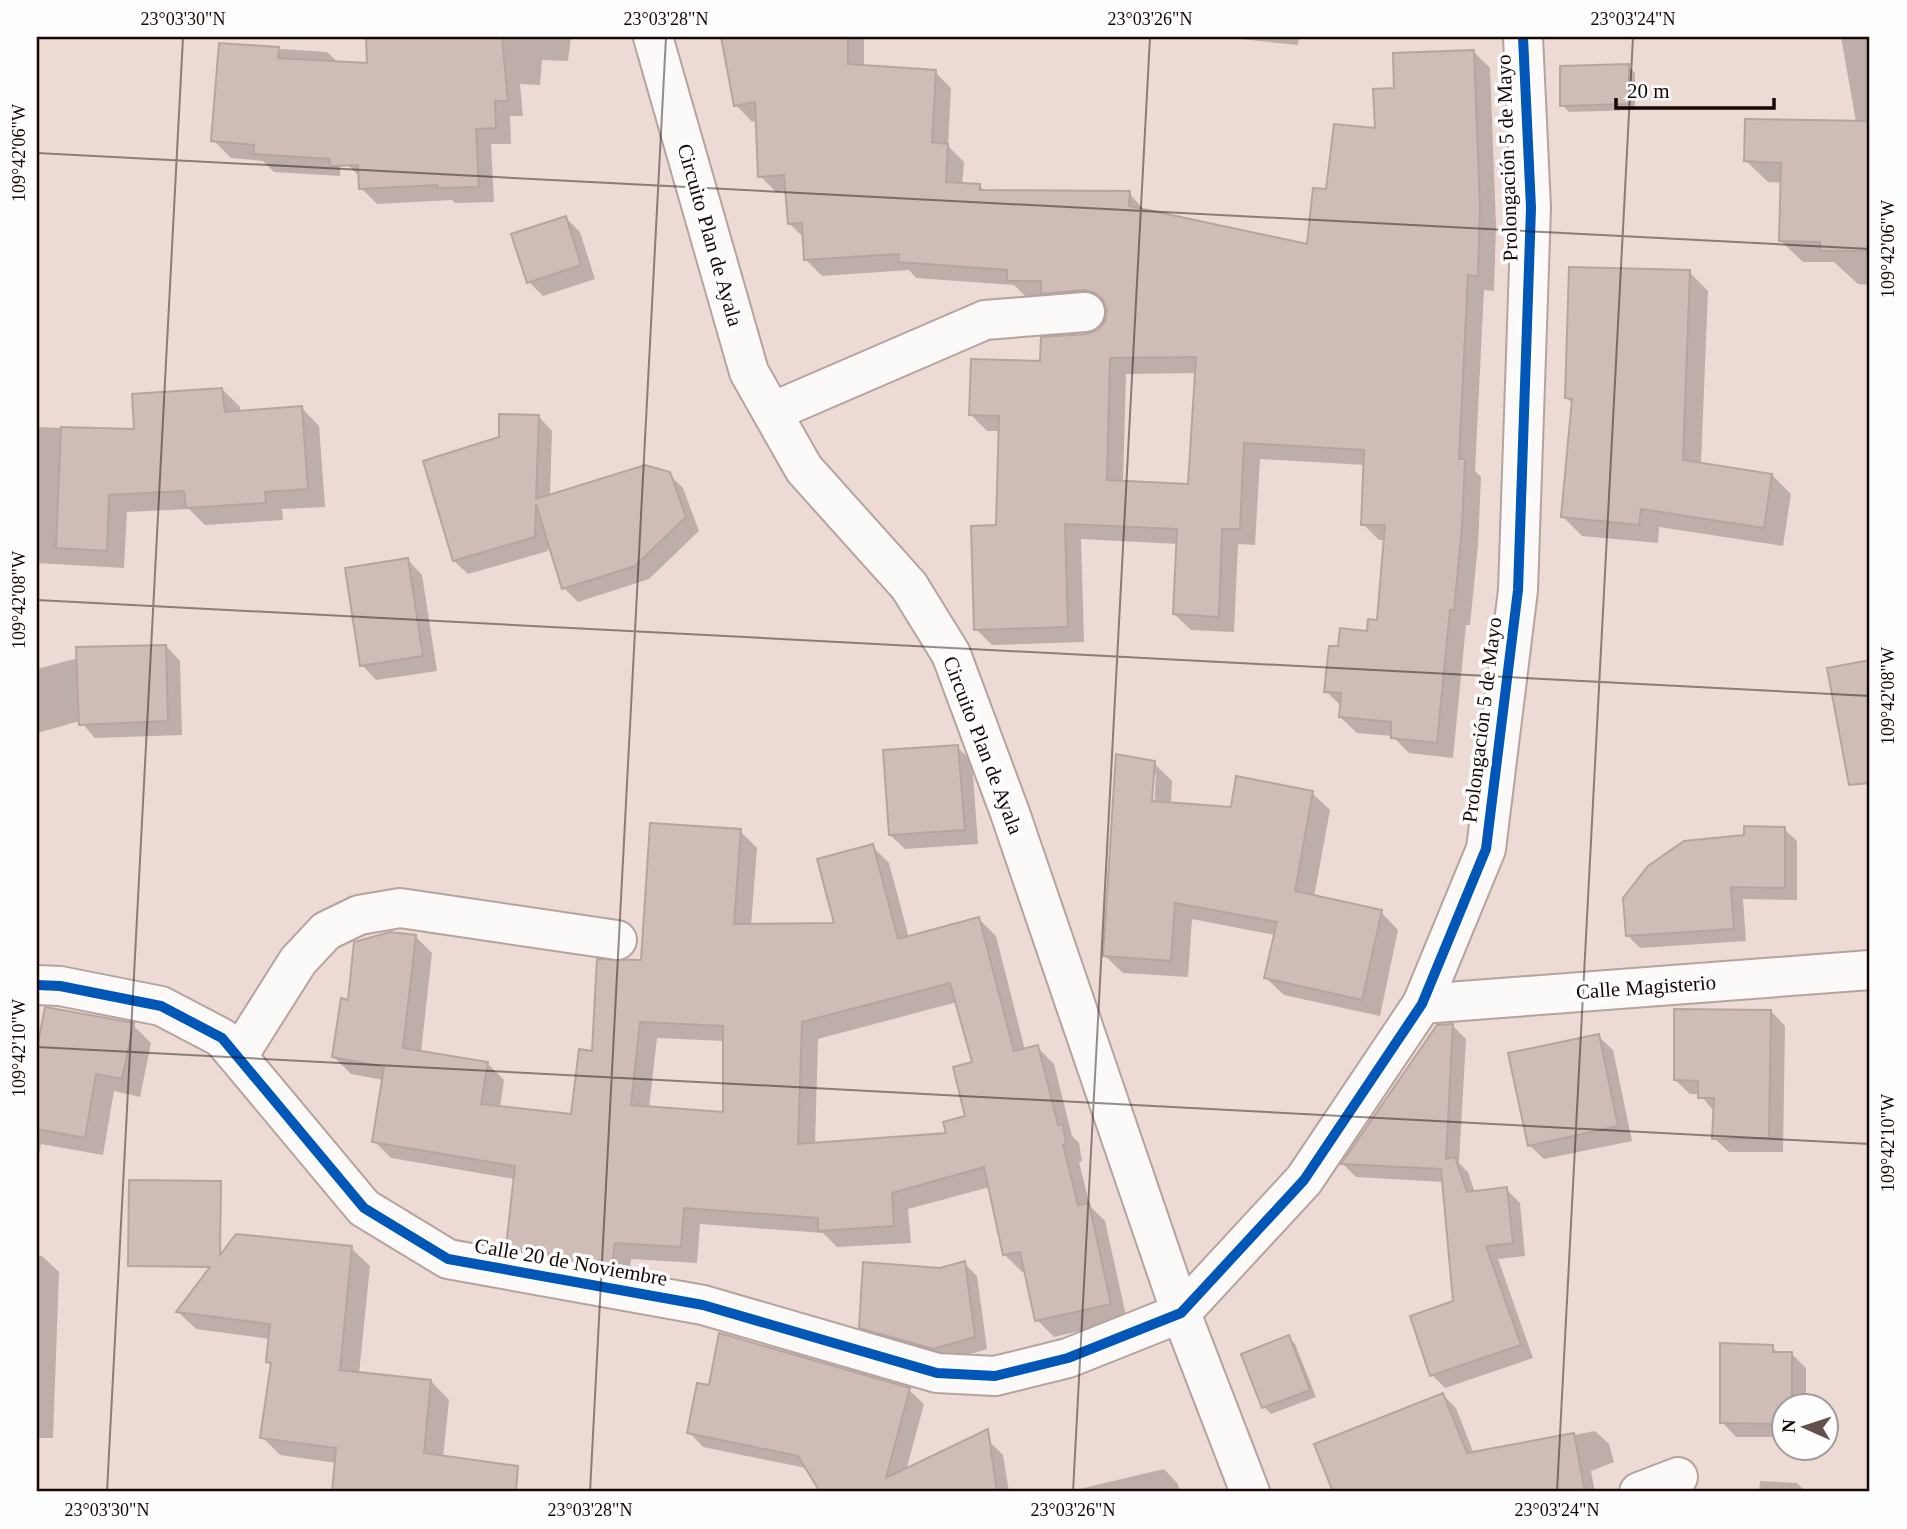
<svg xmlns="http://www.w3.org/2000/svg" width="1907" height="1529" font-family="'Times New Roman',serif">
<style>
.shadow{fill:#0003;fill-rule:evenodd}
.building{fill:#cfbcb7;stroke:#b7a4a0;stroke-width:2;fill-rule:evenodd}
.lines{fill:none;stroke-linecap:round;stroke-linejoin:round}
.minor-casing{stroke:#b5a39f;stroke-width:42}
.minor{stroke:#fcf9f9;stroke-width:38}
.cycleway-casing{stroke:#fefefe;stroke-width:15}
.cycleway{stroke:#0057b8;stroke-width:10}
.ticks{fill:none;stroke:#170603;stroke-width:2;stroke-opacity:0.45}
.labels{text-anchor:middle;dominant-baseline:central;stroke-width:7;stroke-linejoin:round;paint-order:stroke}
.street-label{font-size:21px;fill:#170603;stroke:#fefefe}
.neatline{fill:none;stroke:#170603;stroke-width:2.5}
.ticks-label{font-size:18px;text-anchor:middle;fill:#170603}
</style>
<rect width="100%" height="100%" fill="#eddad5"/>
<!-- shadow -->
<g class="shadow">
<polygon points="379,37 571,37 568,61 542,60 540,85 520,84 523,116 510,116 511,144 491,144 494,202 455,203 452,200 377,204 361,188 360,177 348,165"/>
<path d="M723 37H864V66L935 72 951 88 948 146 964 162 962 185 980 186 986 192 1129 193 1145 211 1308 246 1328 191 1377 130 1396 90 1474 52 1490 68 1496 225 1494 291 1484 290 1475 471 1481 477 1478 545 1470 625H1466L1453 758 1409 753 1392 736 1357 733 1340 717 1341 706 1326 691 1340 648 1369 633 1379 622 1386 540H1379L1363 524 1365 465 1260 459 1255 545 1238 544 1234 632 1191 630 1174 614 1178 544 1081 539 1084 642 992 645 976 629 998 527 1001 431H987L971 415 1042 363 1099 331 1107 321 1108 307 1025 296 1014 285 916 278 909 270 822 276 806 260 804 238 789 223 787 191 776 192 760 176 757 120 752 122 736 105ZM1197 373 1189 486 1123 482 1126 374Z"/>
<polygon points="1220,37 1299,37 1298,45"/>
<polygon points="1841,37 1870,37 1870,337 1868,285 1858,284 1834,262 1803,262 1781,241 1782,183 1768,182 1746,161 1856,122"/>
<polygon points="220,45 327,52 346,70 340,176 274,172 263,161 231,158 213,140"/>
<polygon points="1628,66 1635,73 1635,110 1569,112 1562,105"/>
<polygon points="566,218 580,232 595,279 543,296 529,282"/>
<polygon points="1689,272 1708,291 1701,465 1772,475 1791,494 1783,546 1659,527 1658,543 1582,536 1563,517 1574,405 1567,398"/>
<polygon points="222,389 240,407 240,412 302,408 319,426 325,507 282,509 283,520 205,525 189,509 127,512 124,568 37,563 37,427 136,431"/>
<polygon points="539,417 552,431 550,497 669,474 683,488 699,531 649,579 578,602 564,588 548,539 548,551 468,574 454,561 501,439"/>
<polygon points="408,560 422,575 437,671 376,680 362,665"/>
<polygon points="166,646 180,661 182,735 95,738 80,721 37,733 37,669 78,658"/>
<polygon points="957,747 972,761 978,844 905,849 890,835"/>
<path d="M1154 763 1172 781 1171 804 1232 809 1312 793 1330 810 1314 897 1381 912 1398 930 1380 1016 1284 995 1266 978 1275 935 1192 919 1188 977 1123 973 1105 956ZM1152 774H1156L1154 810H1150Z"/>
<polygon points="1784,829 1797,841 1797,900 1743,899 1746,941 1640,948 1627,935 1746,837"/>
<path d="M740 831 757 848 751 926 836 925 872 846 889 863 909 938 979 919 996 936 1025 1050 1037 1047 1054 1064 1072 1136 1079 1143 1082 1161 1079 1162 1090 1206 1105 1221 1127 1320 1054 1337 1037 1320 1026 1271 1022 1272 1005 1255 990 1187 908 1209 911 1243 837 1247 823 1233 700 1224 697 1263 631 1259 629 1280 524 1264 507 1247 515 1179 391 1158 374 1141 384 1080 351 1074 334 1057 350 1002 415 936 432 953 421 1052 487 1063 504 1080 500 1108 573 1116 594 1053 643 962ZM957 1002 974 1063 967 1118 948 1135 815 1145 818 1039ZM657 1038 724 1041 725 1114 649 1108Z"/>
<polygon points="47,1009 133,1025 151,1043 140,1097 114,1091 103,1155 41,1144 37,1163 37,1056"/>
<polygon points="1771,1011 1785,1026 1783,1152 1729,1152 1714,1138 1715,1113 1700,1094 1690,1094 1675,1080"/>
<polygon points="1452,1025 1466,1039 1459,1163 1468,1172 1475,1193 1506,1189 1520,1203 1525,1256 1498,1259 1533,1358 1445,1388 1432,1375 1455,1303 1444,1182 1356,1177 1343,1164"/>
<polygon points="1598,1036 1613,1050 1632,1141 1544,1159 1529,1145"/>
<polygon points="351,1248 370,1266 359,1374 431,1381 449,1400 443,1458 501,1481 499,1492 334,1492 336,1463 280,1455 262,1437 272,1366 268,1362 270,1339 196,1329 178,1312"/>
<polygon points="37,1256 42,1256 59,1272 53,1438 38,1438 37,1458"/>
<polygon points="964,1263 977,1276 987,1349 947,1361 874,1340 861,1327"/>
<polygon points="1288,1337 1295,1344 1316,1397 1271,1414 1264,1407"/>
<polygon points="1772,1347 1779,1354 1792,1354 1806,1368 1806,1406 1784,1406 1784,1437 1736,1437 1722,1422"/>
<polygon points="710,1388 909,1390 924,1404 906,1471 989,1441 1003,1455 1009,1492 923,1492 703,1447 689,1432"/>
<polygon points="1443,1395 1456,1408 1474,1454 1595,1431 1609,1444 1614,1462 1591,1471 1595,1492 1335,1492 1316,1445"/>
<polygon points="1164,1469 1178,1484 1180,1492 1076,1492 1075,1490"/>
<polygon points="1760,1481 1797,1483 1806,1492 1759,1492"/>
</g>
<!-- building -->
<g class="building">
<polygon points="366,37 502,37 508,101 495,101 496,128 476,129 479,187 437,188 437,185 359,189 358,165 330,166 329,159 254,154 254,145 211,141 219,43 279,47 278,58 367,63"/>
<path d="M721 37H848V64L936 70 932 142 948 144 946 182 980 184V190L1130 191 1129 206 1307 244 1313 188 1326 189 1334 124 1375 128 1373 89 1394 88 1393 53 1474 50 1480 208 1478 276 1468 275 1459 459H1465L1462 528 1454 610H1450L1437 743 1391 738V722L1339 717 1341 693 1324 692 1329 646H1338L1340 628 1367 631 1368 619 1377 620 1385 525H1361L1364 450 1244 443 1240 529H1222L1219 617 1173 614 1177 529 1065 524 1068 627 974 630 971 526 996 525 999 416 969 415 971 359 1040 361 1041 337 1087 334 1098 330 1105 321 1107 310 1103 300 1095 293 1084 290 1041 294V281H1007V270L898 262 899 254 804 260 802 223 788 224 784 175 758 177 755 102 734 106ZM1196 357 1188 484 1107 480 1110 358Z"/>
<polygon points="1629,64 1629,104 1560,106 1560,66"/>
<polygon points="1745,119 1870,121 1870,251 1820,251 1820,242 1779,241 1781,163 1744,161"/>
<polygon points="566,216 581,265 527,283 511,234"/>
<polygon points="1569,267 1690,270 1683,460 1772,474 1764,528 1641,509 1639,525 1561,517 1572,399 1565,398"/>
<polygon points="222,388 225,412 302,406 308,489 265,492 266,503 186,508 184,491 109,495 107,551 56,548 61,427 134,429 132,394"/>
<polygon points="499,414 539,415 536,499 645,465 670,472 686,517 635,566 562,589 536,504 535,537 453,561 423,461 499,437"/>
<polygon points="408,558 423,656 360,666 345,568"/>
<polygon points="166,645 168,721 79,725 76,647"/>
<polygon points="1870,660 1870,783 1849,785 1827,668"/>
<polygon points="958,745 965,830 889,835 883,750"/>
<polygon points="1116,754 1155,761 1152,801 1231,807 1236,776 1313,791 1295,891 1382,910 1362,1000 1264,978 1277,922 1175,903 1171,961 1103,956"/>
<path d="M650 823 741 829 734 924 834 923 817 859 873 844 898 939 979 917 1014 1051 1038 1045 1058 1125 1063 1124 1066 1144 1063 1145 1078 1205 1089 1203 1111 1304 1035 1321 1020 1252 1003 1255 984 1167 892 1193 894 1226 818 1231V1218L684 1208 681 1247 615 1243 612 1264 506 1247 515 1166 372 1142 384 1067 332 1057 341 998 348 1000 354 942 390 932 416 935 403 1048 488 1062 481 1104 571 1114 579 1049 592 1051 597 959 641 960ZM950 983 972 1062 953 1067 965 1116 943 1122 946 1133 798 1144 802 1022ZM640 1022 723 1026V1112L631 1105Z"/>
<polygon points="1744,826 1785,827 1785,888 1731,887 1734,929 1626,936 1623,898 1648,866 1684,841 1744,835"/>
<polygon points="45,1007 134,1023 122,1079 96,1074 85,1138 37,1129 37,1048"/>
<polygon points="1674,1009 1771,1010 1769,1138 1712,1139 1714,1098 1698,1098 1698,1081 1674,1080"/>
<polygon points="1453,1024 1446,1159 1455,1157 1467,1192 1507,1187 1513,1243 1486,1246 1521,1345 1430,1376 1410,1316 1453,1301 1441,1169 1341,1164 1437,1025"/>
<polygon points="1599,1034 1618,1126 1528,1146 1508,1053"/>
<polygon points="129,1180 221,1181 220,1255 236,1234 352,1246 340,1370 431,1380 424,1453 518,1466 516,1492 332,1492 336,1448 260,1438 271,1363 266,1362 270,1324 176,1312 210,1267 128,1266"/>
<polygon points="965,1261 975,1337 933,1349 859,1328 863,1262 940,1268"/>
<polygon points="719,1333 910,1388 886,1478 988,1429 997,1492 820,1492 798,1456 687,1433 697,1383 709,1385"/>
<polygon points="1289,1335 1310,1390 1262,1408 1241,1354"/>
<polygon points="1720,1343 1773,1345 1773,1352 1792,1352 1792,1406 1784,1406 1784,1424 1720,1423"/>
<polygon points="1443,1393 1467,1453 1574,1433 1585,1492 1333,1492 1314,1444"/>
</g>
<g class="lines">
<!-- minor casing -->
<g class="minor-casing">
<g id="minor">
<polyline points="653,37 749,372 804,469 909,586 951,654 1010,813 1181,1313 1250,1492"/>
<polyline points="772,412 985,320 1085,312"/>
<polyline points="37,985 60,986 161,1006 222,1038 364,1208 448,1259 703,1305 937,1373 995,1376 1068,1358 1181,1313 1304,1180 1422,1004 1486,849 1518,590 1531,208 1523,37"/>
<polyline points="1422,1004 1870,970"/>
<polyline points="238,1056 298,961 326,931 359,915 400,908 617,940"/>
<polyline points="1639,1492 1678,1477"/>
</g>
</g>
<!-- minor -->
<use href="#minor" class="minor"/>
<!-- cycleway casing -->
<g class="cycleway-casing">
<polyline id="cycleway" points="37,985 60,986 161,1006 222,1038 364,1208 448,1259 703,1305 937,1373 995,1376 1068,1358 1181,1313 1304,1180 1422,1004 1486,849 1518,590 1531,208 1523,37"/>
</g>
<!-- cycleway -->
<use href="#cycleway" class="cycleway"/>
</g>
<!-- ticks -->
<path class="ticks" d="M37 153 1870 249M37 600 1870 696M37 1047 1870 1144M107 1492 183 37M590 1492 666 37M1073 1492 1150 37M1557 1492 1633 37"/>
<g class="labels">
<!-- street labels -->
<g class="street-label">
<text transform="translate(1507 158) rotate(-92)">Prolongación 5 de Mayo</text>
<text transform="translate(710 235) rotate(74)">Circuito Plan de Ayala</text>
<text transform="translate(1482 720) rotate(-83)">Prolongación 5 de Mayo</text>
<text transform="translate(983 745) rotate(69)">Circuito Plan de Ayala</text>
<text transform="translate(1646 987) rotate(-4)">Calle Magisterio</text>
<text transform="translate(571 1262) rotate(10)">Calle 20 de Noviembre</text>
</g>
</g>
<!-- border -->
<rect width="1907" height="1529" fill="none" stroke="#fefefe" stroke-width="77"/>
<!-- north arrow -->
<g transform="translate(1805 1427) rotate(273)"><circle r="33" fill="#fefefe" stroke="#a29b9a" stroke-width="2"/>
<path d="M0-5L12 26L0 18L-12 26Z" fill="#62504c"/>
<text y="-10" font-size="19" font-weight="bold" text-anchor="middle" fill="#170603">N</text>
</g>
<!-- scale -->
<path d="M1616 98v10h158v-10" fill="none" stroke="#170603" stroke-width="3.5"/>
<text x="1627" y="98" font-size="21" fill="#170603" stroke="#fefefe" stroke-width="5" paint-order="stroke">20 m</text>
<rect x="38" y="38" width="1830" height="1452" class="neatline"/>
<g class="ticks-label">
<text x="183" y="25">23°03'30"N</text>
<text x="666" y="25">23°03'28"N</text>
<text x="1150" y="25">23°03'26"N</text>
<text x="1633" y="25">23°03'24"N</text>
<text transform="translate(19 153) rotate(-90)" y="6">109°42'06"W</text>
<text transform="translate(1888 249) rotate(-90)" y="6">109°42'06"W</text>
<text transform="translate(19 600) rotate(-90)" y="6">109°42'08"W</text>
<text transform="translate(1888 696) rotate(-90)" y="6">109°42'08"W</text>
<text transform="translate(19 1048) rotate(-90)" y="6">109°42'10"W</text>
<text transform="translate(1888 1143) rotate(-90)" y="6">109°42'10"W</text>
<text x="107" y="1516">23°03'30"N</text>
<text x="590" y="1516">23°03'28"N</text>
<text x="1073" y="1516">23°03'26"N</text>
<text x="1557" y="1516">23°03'24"N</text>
</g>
</svg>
